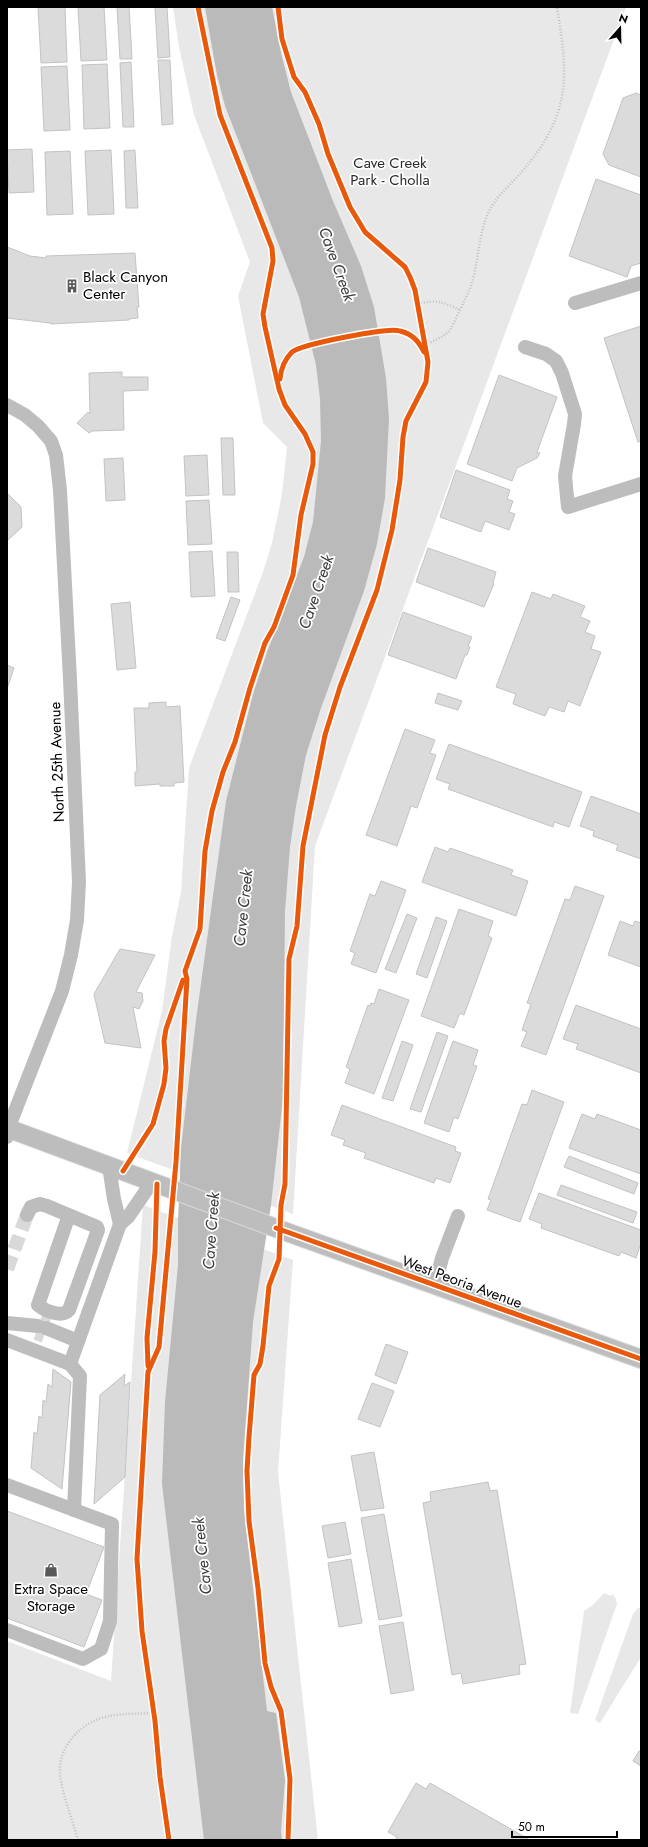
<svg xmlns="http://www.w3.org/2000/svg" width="648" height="1847" font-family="Jost,sans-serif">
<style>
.green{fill:#e8e8e8}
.water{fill:#bababa}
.building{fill:#dbdbdb;stroke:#c3c3c3}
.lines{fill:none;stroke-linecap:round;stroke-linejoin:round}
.minor-tunnel{stroke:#d9d9d9;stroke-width:14;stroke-dasharray:14 7;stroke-linecap:butt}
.major-casing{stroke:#dbdbdb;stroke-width:20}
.path{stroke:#c2c2c2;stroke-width:2.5;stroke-dasharray:1 2;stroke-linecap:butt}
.minor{stroke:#bdbdbd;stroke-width:14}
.major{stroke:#bdbdbd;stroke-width:18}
.cycleway-casing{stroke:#fff;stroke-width:8}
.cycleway{stroke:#e8590c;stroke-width:5}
.labels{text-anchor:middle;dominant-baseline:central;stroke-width:3.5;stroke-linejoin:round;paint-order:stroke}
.park-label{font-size:15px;fill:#2c2c2c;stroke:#fff}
.poi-label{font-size:15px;fill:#000;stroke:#fff;text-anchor:start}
.street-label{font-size:15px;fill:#000;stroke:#fff}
.water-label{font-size:16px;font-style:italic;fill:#3d3d3d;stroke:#fff}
</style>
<rect width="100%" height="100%" fill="#fff"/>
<!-- green -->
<g class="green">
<polygon points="173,7 626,7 315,846 293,1214 127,1153 162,1011 172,936 181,892 189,768 263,572 272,543 282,494 287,447 263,423 238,296 250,262 194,115 179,47"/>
<polygon points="143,1205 293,1260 278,1472 318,1840 7,1840 7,1641 111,1681"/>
<polygon points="604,1593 611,1596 612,1594 616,1599 617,1604 578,1714 570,1713 584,1611 593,1605"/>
<polygon points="638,1608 641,1608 641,1657 600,1723 595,1720 633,1614"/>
</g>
<!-- water -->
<polygon class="water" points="205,7 272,7 281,53 291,92 333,201 361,266 374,307 386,378 389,419 385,498 377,544 364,591 321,708 306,755 296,806 290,847 285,911 283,1098 271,1205 253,1322 243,1459 244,1510 267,1711 276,1713 285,1780 281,1831 282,1840 204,1840 162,1484 165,1402 178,1265 178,1222 181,1148 196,1020 226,801 253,694 267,652 304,557 313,522 321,441 320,399 316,365 299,297 225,106 217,75"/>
<!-- building -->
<g class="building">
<polygon points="38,7 65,7 67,62 41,63"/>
<polygon points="78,7 104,7 107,60 81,61"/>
<polygon points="117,7 129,7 132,59 120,59"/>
<polygon points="155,7 167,7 170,57 158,58"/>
<polygon points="158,60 170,60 173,124 162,125"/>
<polygon points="131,62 134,127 123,127 120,63"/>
<polygon points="107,64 110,128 84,129 82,65"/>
<polygon points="67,66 70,130 44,131 41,67"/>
<polygon points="636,93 641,95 641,177 609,165 603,154 623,98"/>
<polygon points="32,149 34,192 9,193 7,150"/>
<polygon points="111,150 114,214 88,215 85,151"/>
<polygon points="135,150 138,208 126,208 124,151"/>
<polygon points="70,151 73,214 47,215 45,152"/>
<polygon points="596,179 641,195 641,263 631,266 627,277 569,256"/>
<polygon points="7,247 30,256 46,258 46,256 135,253 139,307 137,307 138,318 129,319 129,320 51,324 50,323 7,318"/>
<polygon points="641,326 641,441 638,442 604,338"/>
<polygon points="122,372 122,377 148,377 148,390 123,391 124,430 92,431 89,433 77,423 88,412 90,414 89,373"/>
<polygon points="499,375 557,397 537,452 540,453 537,458 517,468 512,481 467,464"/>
<polygon points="221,438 233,438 235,495 223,495"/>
<polygon points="207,455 209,495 186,496 184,456"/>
<polygon points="123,458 125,500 106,501 104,459"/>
<polygon points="456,470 510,490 507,499 513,501 509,512 515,514 509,530 485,521 481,532 440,517"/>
<polygon points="7,493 21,507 22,527 7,541"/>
<polygon points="209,500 212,544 188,545 186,501"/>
<polygon points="428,548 496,572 493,583 494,584 484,607 416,582"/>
<polygon points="212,551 215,596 191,597 189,552"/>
<polygon points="227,552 238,552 239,592 228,592"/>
<polygon points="532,592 551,599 553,594 585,606 580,617 590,621 585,632 595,636 591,649 601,652 580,706 568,701 564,712 549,707 545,716 513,704 516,694 496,687"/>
<polygon points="231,597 240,600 225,641 216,638"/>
<polygon points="130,602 136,668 117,670 111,604"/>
<polygon points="403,612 472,637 468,646 470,647 467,655 465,655 456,679 388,655"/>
<polygon points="7,665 14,668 8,686 7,686"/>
<polygon points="438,693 462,701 458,710 435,703"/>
<polygon points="166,702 166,707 180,706 184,782 174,783 174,786 160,786 160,784 135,786 135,772 137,772 134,708 149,708 149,703"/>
<polygon points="405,729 435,740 430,753 436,755 417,808 411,806 397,846 366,835"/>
<polygon points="449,744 582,792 569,827 554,822 553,827 448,789 450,784 436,779"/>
<polygon points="591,796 641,814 641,859 616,850 618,845 593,836 594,831 580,826"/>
<polygon points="435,847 448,852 450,848 513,870 511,875 528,881 516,916 422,882"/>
<polygon points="381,881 406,890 376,973 351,964 355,953 350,951 370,894 375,896"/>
<polygon points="575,886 604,896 546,1055 521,1046 527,1032 522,1030 531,1004 527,1003 565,899 570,900"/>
<polygon points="459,909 493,921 488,936 492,938 464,1015 460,1013 454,1028 421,1016"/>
<polygon points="407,914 417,918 396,973 385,969"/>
<polygon points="436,917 447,921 427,978 416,974"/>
<polygon points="620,921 633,926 635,921 641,923 641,967 608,955"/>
<polygon points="120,949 155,955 136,992 142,993 143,1001 139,1009 133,1007 141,1048 105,1043 94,994"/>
<polygon points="379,989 409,1000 374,1094 345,1083 350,1069 346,1067 368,1005 370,1006 371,1003 374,1004"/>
<polygon points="576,1005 641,1029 641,1073 576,1049 578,1044 563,1039"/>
<polygon points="437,1032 448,1036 421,1112 410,1109"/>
<polygon points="402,1041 413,1045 393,1101 382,1098"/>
<polygon points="453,1041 478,1050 473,1065 477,1066 458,1119 454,1117 449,1132 424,1123"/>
<polygon points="532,1090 564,1102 520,1222 487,1210 491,1200 488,1199 522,1104 527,1105"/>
<polygon points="342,1105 456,1147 455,1151 461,1153 450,1183 436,1178 434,1183 364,1158 366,1153 343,1145 345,1140 331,1135"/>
<polygon points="582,1114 595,1119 597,1114 641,1130 641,1174 569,1148"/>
<polygon points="569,1156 638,1183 634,1194 564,1167"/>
<polygon points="561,1185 637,1212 633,1223 557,1195"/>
<polygon points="539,1193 641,1230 641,1243 636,1258 621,1252 619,1256 541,1228 542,1224 529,1219"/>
<polygon points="386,1344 408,1352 396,1384 375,1375"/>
<polygon points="53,1369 71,1382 62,1489 31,1468 34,1432 37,1434 39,1416 42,1418 43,1400 46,1402 48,1384 52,1387"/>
<polygon points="125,1374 124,1386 130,1382 125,1477 94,1504 100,1395"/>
<polygon points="372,1383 394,1391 380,1427 358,1419"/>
<polygon points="374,1452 384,1508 361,1511 351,1456"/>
<polygon points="488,1482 490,1491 497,1490 526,1664 519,1665 520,1674 463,1684 461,1673 452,1675 423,1503 431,1501 430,1492"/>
<polygon points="7,1511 104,1547 86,1594 102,1600 84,1647 7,1618"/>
<polygon points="384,1514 402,1616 379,1620 361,1518"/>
<polygon points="345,1522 351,1554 328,1558 322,1526"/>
<polygon points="351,1559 362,1623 339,1627 328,1563"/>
<polygon points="403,1622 414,1690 391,1694 379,1626"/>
<polygon points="639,1751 641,1752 641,1766 633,1761"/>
<polygon points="416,1783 426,1789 430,1783 530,1840 395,1840 397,1837 388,1832"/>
</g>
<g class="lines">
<!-- minor-tunnel -->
<g class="minor-tunnel">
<polyline points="7,1269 27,1215"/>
<polyline points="41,1318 50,1321"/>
<polyline points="36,1333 44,1336"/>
</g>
<!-- major casing -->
<g class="major-casing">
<polyline id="major" points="7,1128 281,1230 641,1359"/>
</g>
<!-- path -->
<g class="path">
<path d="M418 304C436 299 443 302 460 310"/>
<path d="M425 345C433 341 441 338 447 333 453 328 456 317 460 310 465 299 470 290 473 279 479 256 479 232 489 211 496 197 508 187 518 176 536 156 551 135 559 109 569 75 562 41 557 7"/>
<path d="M78 1840C72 1818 63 1797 60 1775 57 1748 80 1723 105 1717 120 1713 139 1714 154 1713"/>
</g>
<!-- minor -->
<g class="minor">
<polyline points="575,303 641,283"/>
<polyline points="525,347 546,354 556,361 562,373 575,414 574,424 565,476 568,507 641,484"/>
<polyline points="7,405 25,415 38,426 51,441 56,455 60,490 70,679 79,882 77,920 71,955 62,991 8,1129 7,1137"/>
<polyline points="109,1166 114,1199 120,1224"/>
<path d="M27 1215 31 1207 40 1204 47 1206 97 1227 98 1230 69 1310C62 1318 45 1311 38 1305L69 1215"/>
<polyline points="435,1285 442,1258 458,1216"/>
<polyline points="7,1323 38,1326"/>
<polyline points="46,1328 78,1341"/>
<polyline points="7,1340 70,1364"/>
<polyline points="7,1485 112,1524 110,1621 101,1649 83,1659 7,1630"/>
<polyline points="74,1510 80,1376 70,1364 120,1224 128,1217 152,1182"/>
</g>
<!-- major -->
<use href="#major" class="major"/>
<!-- cycleway casing -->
<g class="cycleway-casing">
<g id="cycleway">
<polyline points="278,7 282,39 294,77 305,92 319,124 328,154 350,207 365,232 405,267 410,277 415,290 428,362 426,382 406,421 403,437 400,480 392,530 377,590 340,687 325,735 303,846 297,926 289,959 285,1184 281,1205 279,1259 269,1286 263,1346 260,1364 254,1375 249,1437 247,1471 249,1521 258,1588 265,1663 271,1687 281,1711 290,1779 288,1840"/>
<path d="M280 379C281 368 284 360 292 352 303 344 388 327 400 331 413 334 419 342 424 352"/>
<polyline points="123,1171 153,1124 164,1084 166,1068 164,1041 166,1029 183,980"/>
<polyline points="276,1228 641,1359"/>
<polyline points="148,1366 147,1338 155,1252 157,1184"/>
<polyline points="169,1840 160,1777 155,1721 142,1631 137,1559 148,1372 159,1347 176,1162 187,979 185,971 200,929 205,851 212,811 223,772 235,742 250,688 265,643 274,627 293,575 301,515 313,464 313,452 305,434 285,405 279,389 265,327 263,314 273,261 272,248 220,115 198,7"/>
</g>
</g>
<!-- cycleway -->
<use href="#cycleway" class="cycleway"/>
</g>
<!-- icons -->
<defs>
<g id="building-bare" transform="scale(1.08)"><path d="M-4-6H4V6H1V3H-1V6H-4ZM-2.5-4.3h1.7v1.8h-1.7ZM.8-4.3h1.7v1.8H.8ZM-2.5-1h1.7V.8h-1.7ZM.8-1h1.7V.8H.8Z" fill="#595959" stroke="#fff" stroke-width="2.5" paint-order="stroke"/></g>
<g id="shop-bare" transform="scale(1.08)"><path d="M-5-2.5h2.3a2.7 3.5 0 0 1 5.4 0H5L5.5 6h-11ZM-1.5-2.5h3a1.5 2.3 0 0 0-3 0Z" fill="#595959" stroke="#fff" stroke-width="2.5" paint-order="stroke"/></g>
</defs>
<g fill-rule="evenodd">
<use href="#building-bare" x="72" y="286"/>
<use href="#shop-bare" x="51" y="1570"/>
</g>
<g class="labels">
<!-- park labels -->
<g class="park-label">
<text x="390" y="163">Cave Creek<tspan x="390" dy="17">Park - Cholla</tspan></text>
</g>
<!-- poi labels -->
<g class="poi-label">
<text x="83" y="277">Black Canyon<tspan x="83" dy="17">Center</tspan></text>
<text x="51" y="1589" text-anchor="middle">Extra Space<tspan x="51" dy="17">Storage</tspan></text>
</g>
<!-- street labels -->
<g class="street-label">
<text transform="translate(57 762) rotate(-92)">North 25th Avenue</text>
<text transform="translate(462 1282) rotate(20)">West Peoria Avenue</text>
</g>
<!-- water labels -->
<g class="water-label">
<text transform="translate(337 264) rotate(70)">Cave Creek</text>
<text transform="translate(316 592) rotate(-71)">Cave Creek</text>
<text transform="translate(243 908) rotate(-84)">Cave Creek</text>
<text transform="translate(211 1231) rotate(-86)">Cave Creek</text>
<text transform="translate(202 1556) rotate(-96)">Cave Creek</text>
</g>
</g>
<!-- border -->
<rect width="648" height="1847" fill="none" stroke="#000000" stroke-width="16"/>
<!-- north arrow -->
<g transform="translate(620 28) rotate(20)" stroke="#ffffff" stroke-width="3" paint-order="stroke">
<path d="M0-3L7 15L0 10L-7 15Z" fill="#000000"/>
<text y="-6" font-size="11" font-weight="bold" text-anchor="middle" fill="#000000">N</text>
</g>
<!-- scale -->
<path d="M512 1831v6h105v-6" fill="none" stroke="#000000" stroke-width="2"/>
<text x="518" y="1831" font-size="12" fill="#000000" stroke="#ffffff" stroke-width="3" paint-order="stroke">50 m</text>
</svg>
